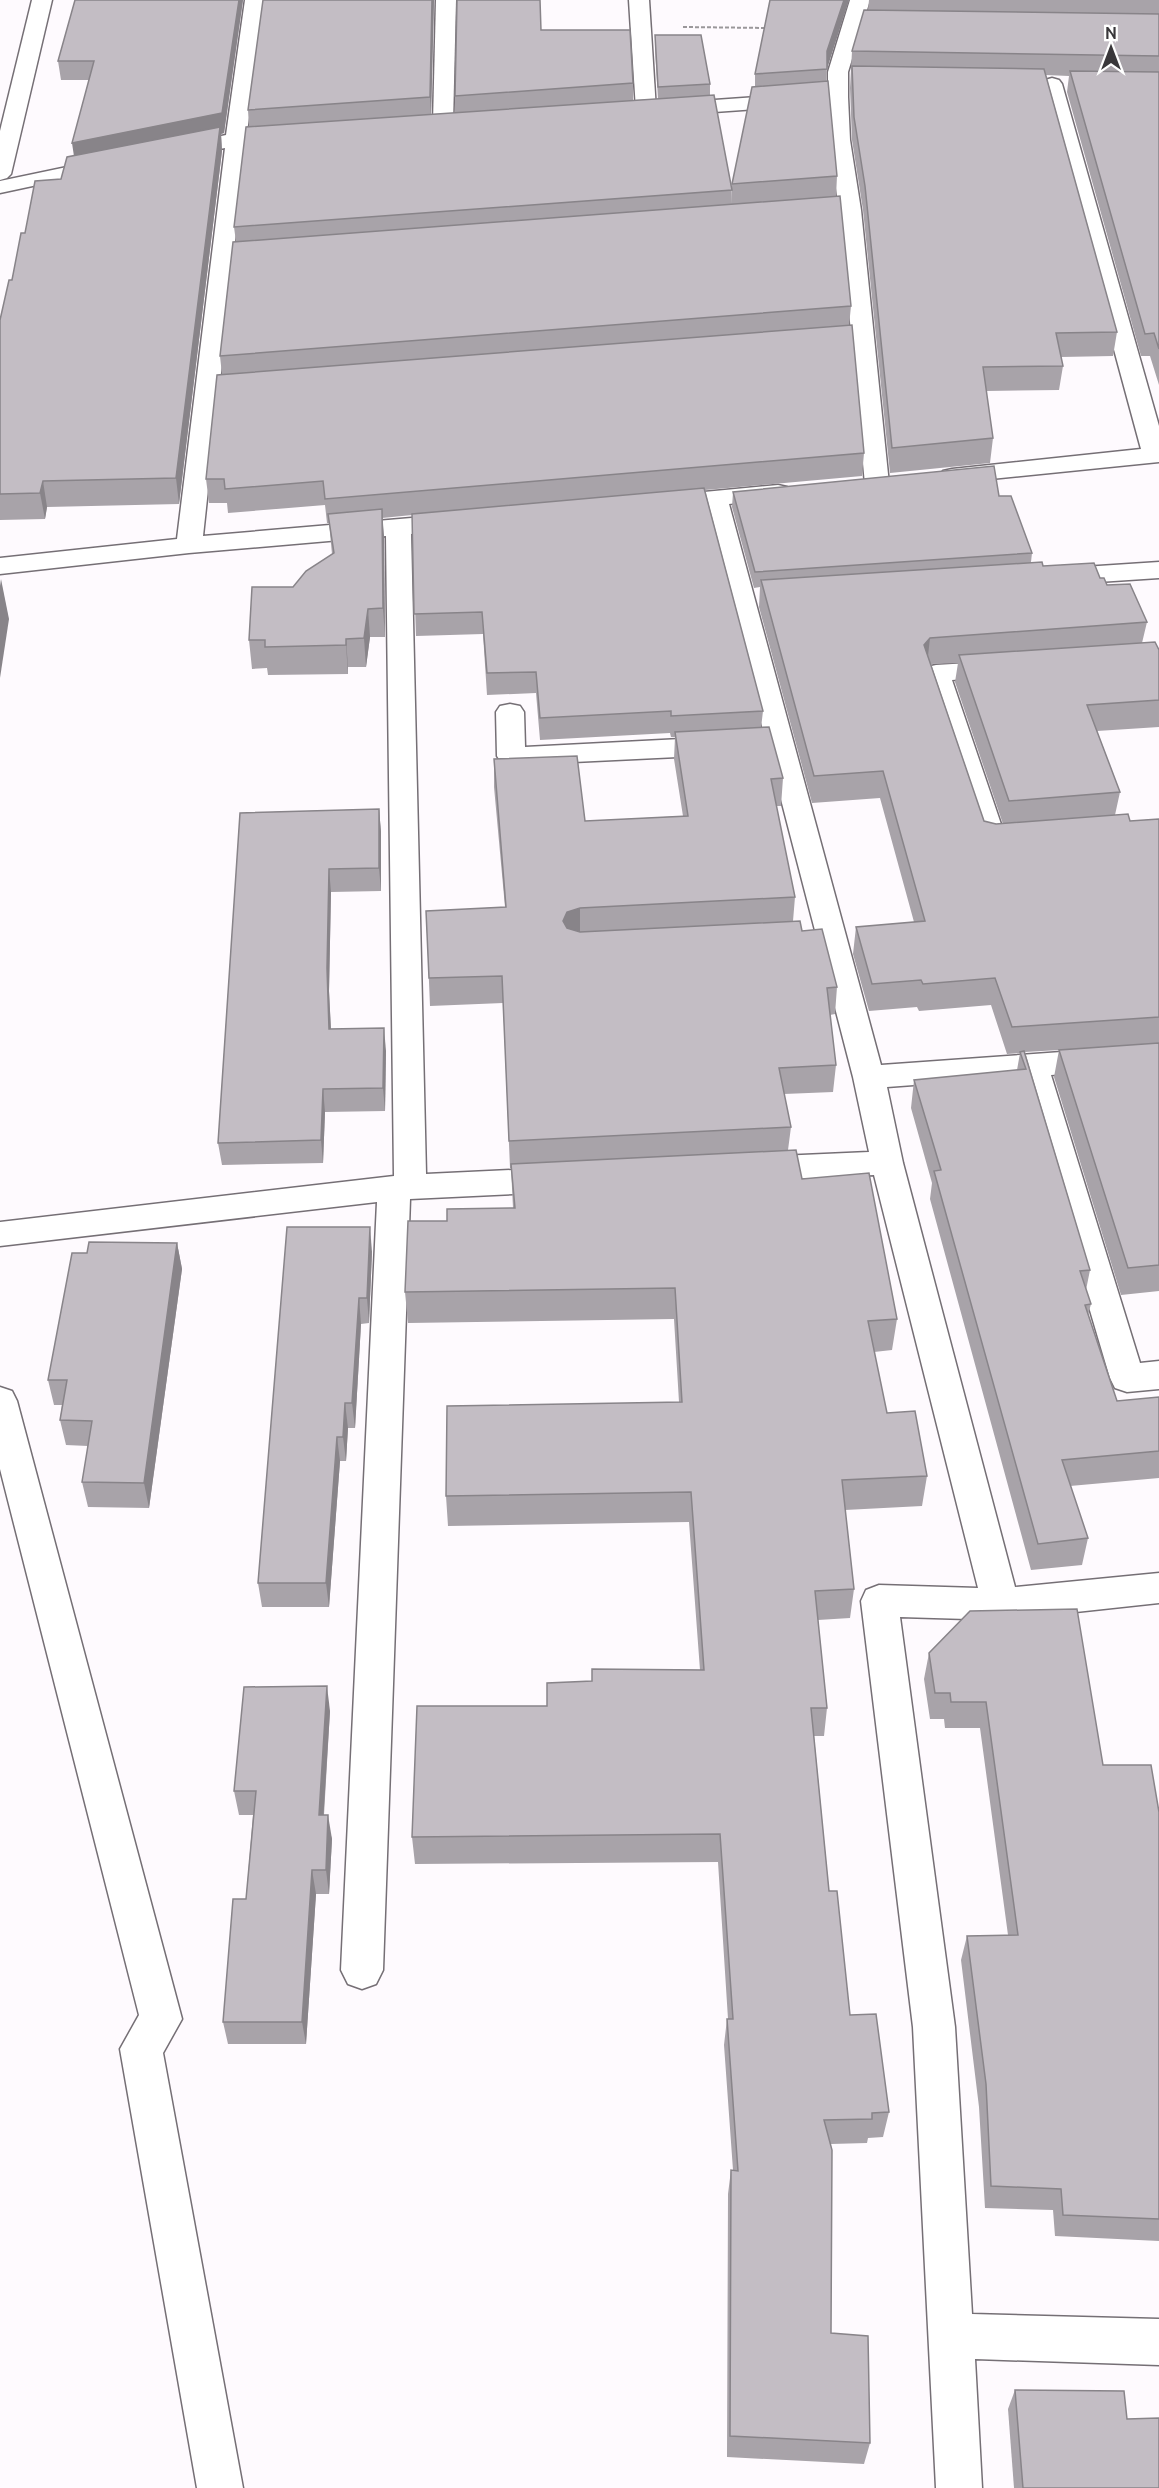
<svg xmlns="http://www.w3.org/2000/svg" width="1159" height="2488" font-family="Ubuntu,sans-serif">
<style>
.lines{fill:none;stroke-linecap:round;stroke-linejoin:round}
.minor-casing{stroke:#756f75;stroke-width:3}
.path{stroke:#9a979a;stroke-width:2;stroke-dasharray:4 2;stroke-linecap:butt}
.minor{fill:#fff;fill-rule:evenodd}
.wall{fill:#a8a3a9;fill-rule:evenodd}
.shaded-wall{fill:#888489}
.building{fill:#c3bdc4;stroke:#888489;stroke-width:1.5}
</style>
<rect width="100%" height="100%" fill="#fefafe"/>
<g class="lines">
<!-- minor casing -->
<g class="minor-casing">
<g id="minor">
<polygon points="32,0 52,0 11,174 7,178 0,180 0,131"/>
<polygon points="245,0 265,0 247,132 296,131 299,135 296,139 246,145 234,250 276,246 284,248 287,253 284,258 233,263 220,382 261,378 269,380 273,385 269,390 218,396 203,536 458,514 467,517 471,522 467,527 411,534 426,1174 556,1168 567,1172 572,1180 567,1188 556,1192 410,1199 383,1970 376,1984 362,1989 348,1984 341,1970 377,1202 0,1246 0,1222 394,1176 386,536 189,553 0,574 0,558 177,539 225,148 177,157 170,155 167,151 170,147 226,135"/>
<polygon points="436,0 456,0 453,123 450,127 436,127 433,123"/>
<polygon points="629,0 649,0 656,110 653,114 639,114 636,110"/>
<polygon points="850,0 870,0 848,72 848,97 850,140 861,210 889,484 886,489 877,491 868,489 865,484 852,346 809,350 801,348 797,343 801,338 851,332 840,217 797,220 789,219 786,214 789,209 838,204 830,140 828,104 672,115 665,113 662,109 665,105 672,103 828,92 828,72"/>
<polygon points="1052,78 1059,80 1062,84 1159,426 1159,462 952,483 943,481 940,476 943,471 952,469 1141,449 1042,84 1045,80"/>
<polygon points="105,159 112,161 116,165 112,169 0,193 0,181"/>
<polygon points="778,485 787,487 790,492 787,497 729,504 881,1065 1159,1045 1159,1067 1051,1075 1140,1363 1159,1361 1159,1389 1127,1392 1115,1388 1110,1378 1021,1077 887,1087 903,1163 1015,1587 1159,1573 1159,1603 1001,1620 900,1617 955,2027 972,2314 1159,2319 1159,2365 975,2359 982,2488 936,2488 913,2027 861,1601 866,1590 879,1585 978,1588 874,1175 754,1181 743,1177 738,1169 743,1161 754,1157 869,1152 853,1077 705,506 662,510 653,508 650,503 653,498 662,496"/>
<polygon points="1159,562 1159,578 1053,585 1044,582 1040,577 1044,572 1053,569"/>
<polygon points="1002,661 1011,663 1015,669 1011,675 952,680 1003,830 1026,831 1030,838 1026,845 992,849 982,847 978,840 923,673 927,667 936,665"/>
<polygon points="510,704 520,706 524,712 525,747 720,737 730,740 734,746 730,752 720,755 511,765 501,762 497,756 496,712 500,706"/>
<polygon points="0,1387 12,1391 17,1401 182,2019 163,2053 243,2488 197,2488 120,2049 139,2015 0,1469"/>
</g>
</g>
<!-- path -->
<polyline class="path" points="683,27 769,28"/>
<!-- minor -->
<use href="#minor" class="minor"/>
</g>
<!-- wall -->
<g class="wall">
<polygon points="75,0 243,0 224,133 221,134 222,151 179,504 47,507 45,519 0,520 0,320 25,233 61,179 74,155 89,80 61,80 58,61"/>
<polygon points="263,0 434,0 431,114 455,113 455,96 541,30 633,83 633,100 658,99 655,49 655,35 710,84 710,95 732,190 731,204 732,184 755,86 755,74 770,0 849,0 827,67 826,81 837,176 836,197 851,306 849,326 864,453 862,476 705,490 763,711 761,728 783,778 781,806 776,806 795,897 793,921 802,931 837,987 835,1014 830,1015 836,1065 833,1092 784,1094 791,1127 788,1150 802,1179 897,1319 892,1350 874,1352 887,1413 927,1476 922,1506 845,1510 854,1589 850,1618 818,1620 827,1708 824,1736 814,1736 829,1891 850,2015 889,2112 883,2137 868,2138 867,2143 831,2144 831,2333 870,2443 864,2464 727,2457 728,2194 731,2170 733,2170 724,2045 727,2019 728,2019 718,1862 415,1864 412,1837 547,1706 592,1681 700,1670 689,1522 448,1526 446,1496 679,1402 674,1319 408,1323 405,1292 447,1221 513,1208 511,1168 510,1168 503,1003 430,1006 426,911 505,907 494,787 494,759 585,821 683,816 674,759 675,737 671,737 670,733 540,740 536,693 487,695 483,634 416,636 412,515 382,518 384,537 385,637 370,637 366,667 348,667 348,674 268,675 267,668 252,669 249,640 293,587 332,554 329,523 327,523 325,505 228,513 227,503 209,503 206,479 222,375 220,356 236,242 234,227 249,127 248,110"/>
<polygon points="869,0 1159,0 1159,385 1150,356 1141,356 1067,92 1069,76 1046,75 1117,332 1113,356 1061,357 1063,366 1059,390 986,391 993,438 990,463 890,473 863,210 852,140 850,88 852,51 868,10"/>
<path d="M733 492 999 496 1032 553 1031 562 1043 566 1100 578 1147 622 1142 643 1159 650V727L1097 731 1120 792 1115 815 1130 821 1159 819V1291L1121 1295 1054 1077 1059 1050 1025 1052 1090 1270 1086 1290 1091 1304 1088 1315 1117 1401 1159 1397V1478L1070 1486 1088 1538 1082 1565 1031 1570 930 1199 932 1183 911 1108 914 1080 1017 1070 1020 1053 1007 1054 991 1005 919 1011 917 1007 869 1011 853 954 856 927 914 922 880 798 812 803 759 607 760 587 754 588 732 507ZM958 663 955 682 1003 824H996L984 821 931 664Z"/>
<polygon points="379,809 381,832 381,891 331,892 329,991 331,1029 386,1051 385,1111 325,1112 323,1163 222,1165 218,1143 240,813"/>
<polygon points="177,1243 182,1269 149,1508 88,1507 82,1482 88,1446 66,1445 60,1420 62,1405 54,1405 48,1380 87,1253"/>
<polygon points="372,1252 369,1323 361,1324 355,1428 348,1428 346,1461 340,1461 329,1607 262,1607 258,1583"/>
<polygon points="929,1653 1103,1765 1159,1812 1159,2241 1055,2236 1053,2210 985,2208 979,2107 961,1960 967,1936 1008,1935 980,1728 945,1728 944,1719 930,1719 924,1679"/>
<polygon points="330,1711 324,1815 332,1839 329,1894 316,1894 306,2044 228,2044 223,2022 246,1899 253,1815 239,1815 234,1791"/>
<polygon points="1015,2390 1127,2419 1159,2488 1014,2488 1008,2409"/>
</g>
<!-- shaded-wall -->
<g class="shaded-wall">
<polygon points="239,0 243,0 224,133 221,134 222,151 179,504 176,478 75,163 72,143"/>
<polygon points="432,0 434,0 431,117 430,97"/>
<polygon points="844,0 849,0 827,69 827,51"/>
<polygon points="43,481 47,507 45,519 40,493"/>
<polygon points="382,509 384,537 385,637 383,608"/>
<polygon points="1,579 9,619 0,678 0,586"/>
<polygon points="368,609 370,637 366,667 364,638"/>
<polygon points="930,638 927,665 924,645"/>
<polygon points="346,639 348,667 348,674 346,645"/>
<polygon points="379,809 381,832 381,891 379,868"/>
<polygon points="329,869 331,892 329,991 332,1052 329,1029 327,968"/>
<polygon points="580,908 580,935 567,939 563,921 567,912"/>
<polygon points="384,1028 386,1051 385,1111 383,1088"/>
<polygon points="323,1089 325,1112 323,1163 321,1140"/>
<polygon points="370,1227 372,1252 369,1323 367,1298"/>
<polygon points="177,1243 182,1269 149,1508 144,1483"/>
<polygon points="359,1298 361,1324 355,1428 352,1403"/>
<polygon points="345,1403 348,1428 346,1461 343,1437"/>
<polygon points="337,1437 340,1461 329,1607 326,1583"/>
<polygon points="327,1686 330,1711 322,1839 319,1815"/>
<polygon points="328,1815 332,1839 329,1894 326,1870"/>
<polygon points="312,1870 316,1894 306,2044 302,2022"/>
</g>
<!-- building -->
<g class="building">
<polygon points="75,0 239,0 222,113 72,143 94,61 58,61"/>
<polygon points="263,0 432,0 430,97 248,110"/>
<polygon points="457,0 540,0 541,30 630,30 633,83 455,96"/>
<polygon points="770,0 844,0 827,51 827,69 755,74"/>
<polygon points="864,10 1159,14 1159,56 852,51"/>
<polygon points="655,35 701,35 710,84 658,87"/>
<polygon points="852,66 1044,69 1117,332 1056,333 1063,366 983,367 993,438 892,448 865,186 854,117"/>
<polygon points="1070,71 1159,72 1159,349 1154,333 1145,334"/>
<polygon points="828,81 837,176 732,184 752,87"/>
<polygon points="714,95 732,190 234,227 246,127"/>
<polygon points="220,127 176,478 43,481 40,493 0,494 0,320 9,280 12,280 21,233 25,233 35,181 61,179 67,157"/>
<polygon points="840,196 851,306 220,356 233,242"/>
<polygon points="852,325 864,453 325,499 323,481 225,489 224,479 206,479 217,375"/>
<polygon points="994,466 999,496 1011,496 1032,553 755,572 733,492"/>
<polygon points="704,488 763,711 671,716 671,711 540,718 536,672 487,673 482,612 414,614 412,514"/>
<polygon points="382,509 383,608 368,609 364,638 346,639 346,645 265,647 265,640 249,640 252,587 293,587 306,571 334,553 328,514"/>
<polygon points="1042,562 1043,566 1094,563 1100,578 1104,578 1107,585 1130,584 1147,622 930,638 924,645 984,821 996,824 1128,814 1130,821 1159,819 1159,1017 1012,1027 995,978 923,984 921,980 872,984 856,927 925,921 883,771 814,776 761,580"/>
<polygon points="1155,642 1159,650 1159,700 1087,705 1120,792 1009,801 959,655"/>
<polygon points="769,727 783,778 771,779 795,897 580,908 567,912 563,921 567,928 580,932 800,921 802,931 822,929 837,987 827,988 836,1065 779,1068 791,1127 509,1141 502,976 429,978 426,911 506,907 494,759 577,756 585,821 688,816 675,732"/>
<polygon points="379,809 379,868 329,869 327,968 329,1029 384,1028 383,1088 323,1089 321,1140 218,1143 240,813"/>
<polygon points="1159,1043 1159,1265 1128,1268 1059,1050"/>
<polygon points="1024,1051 1090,1270 1080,1271 1091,1304 1085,1305 1117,1401 1159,1397 1159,1451 1062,1460 1088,1538 1038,1544 934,1171 941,1170 914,1080 1026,1069 1020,1052"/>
<polygon points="796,1150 802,1179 869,1173 897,1319 868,1321 887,1413 915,1411 927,1476 842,1480 854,1589 815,1591 827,1708 811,1708 829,1891 837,1891 850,2015 876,2014 889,2112 872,2113 872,2119 824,2120 832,2150 831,2333 868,2336 870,2443 730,2436 731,2170 738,2171 727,2019 733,2019 720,1834 412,1837 417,1706 547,1706 547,1683 592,1681 592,1669 704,1670 691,1492 446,1496 447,1406 682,1402 675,1288 405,1292 408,1221 447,1221 447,1209 515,1208 511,1164"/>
<polygon points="287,1227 370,1227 367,1298 359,1298 352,1403 345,1403 343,1437 337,1437 326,1583 258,1583"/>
<polygon points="89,1242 177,1243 144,1483 82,1482 92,1421 60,1420 67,1380 48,1380 72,1253 87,1253"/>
<polygon points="1077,1609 1103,1765 1151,1765 1159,1812 1159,2219 1063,2215 1061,2189 991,2186 986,2084 967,1936 1018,1935 986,1702 951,1702 950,1693 935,1693 929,1653 970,1611"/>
<polygon points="327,1686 319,1815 328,1815 326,1870 312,1870 302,2022 223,2022 233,1899 246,1899 256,1791 234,1791 244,1687"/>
<polygon points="1015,2390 1124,2391 1127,2419 1159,2418 1159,2488 1023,2488"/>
</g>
<!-- north arrow -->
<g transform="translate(1111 48)" stroke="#ffffff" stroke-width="4.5" paint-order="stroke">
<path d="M0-4.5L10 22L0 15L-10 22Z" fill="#39373a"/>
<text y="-9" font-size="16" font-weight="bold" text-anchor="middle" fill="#39373a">N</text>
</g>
</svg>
